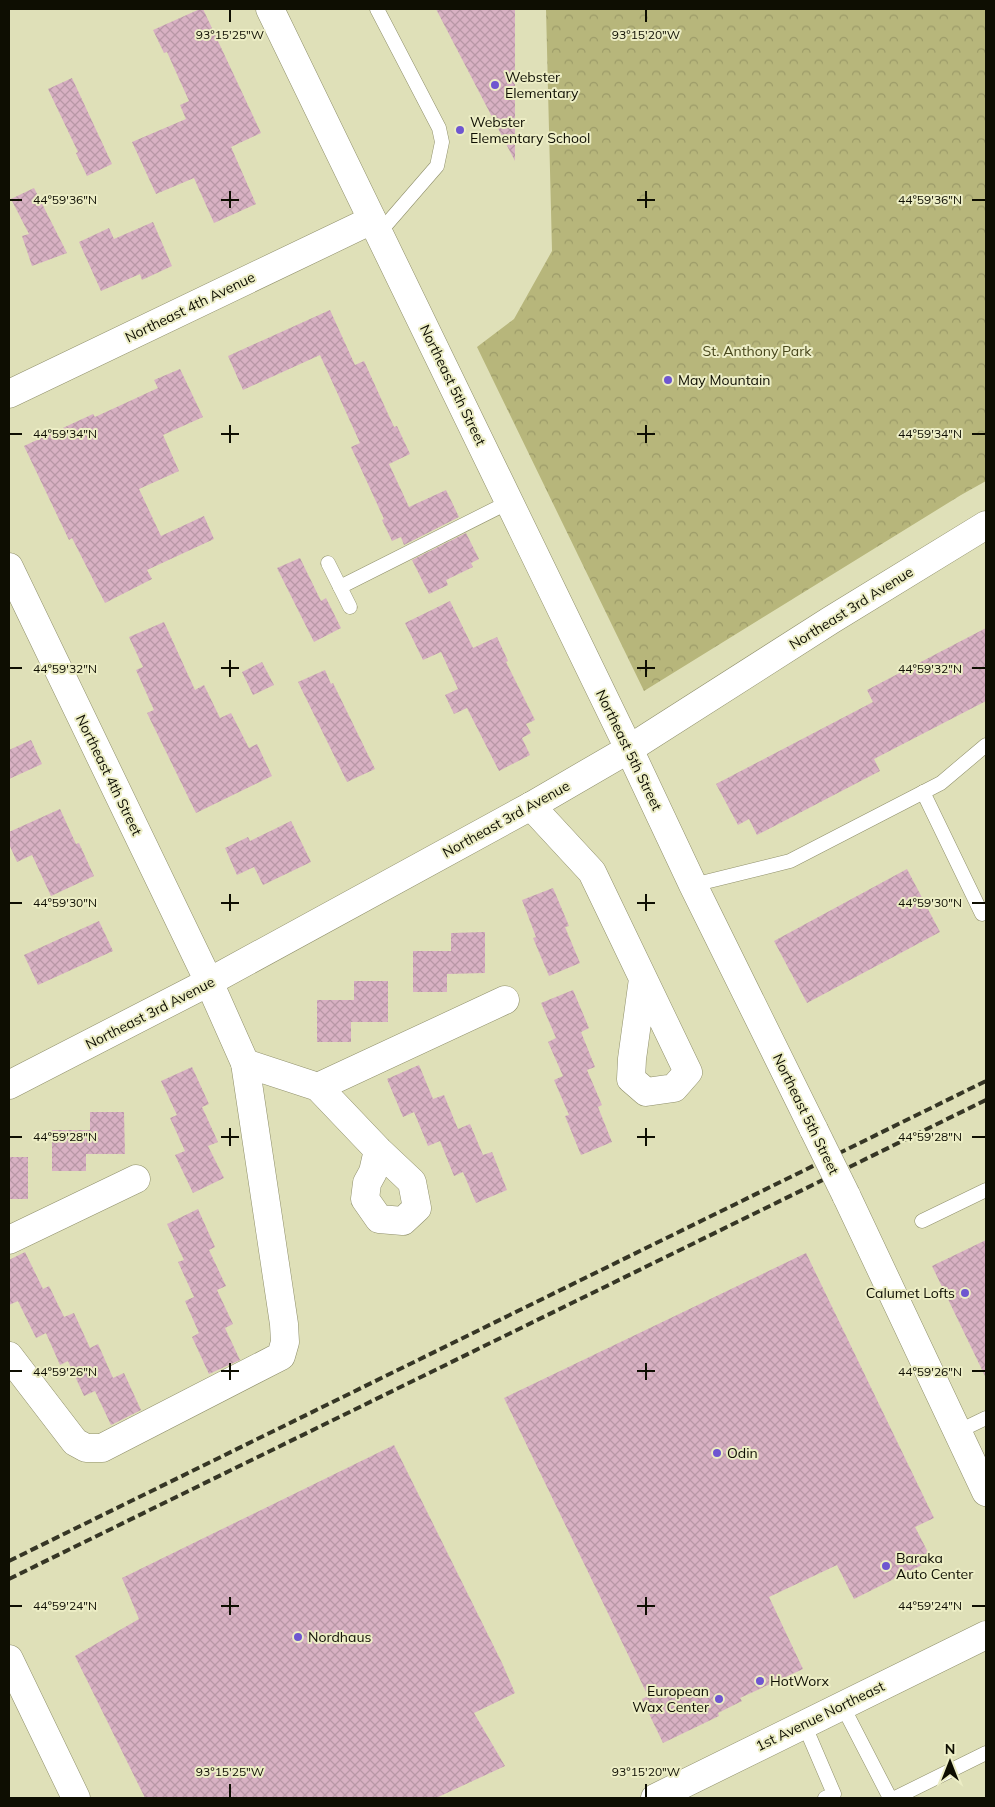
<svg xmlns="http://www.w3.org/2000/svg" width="995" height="1807" font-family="Mulish,sans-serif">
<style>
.park{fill:url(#park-crowns)}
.building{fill:url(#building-cross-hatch)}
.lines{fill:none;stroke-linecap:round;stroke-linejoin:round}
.lane-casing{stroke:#8f8f6a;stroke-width:15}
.street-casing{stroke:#8f8f6a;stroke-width:29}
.secondary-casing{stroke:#8f8f6a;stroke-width:29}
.lane{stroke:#fff;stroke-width:14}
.street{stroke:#fff;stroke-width:28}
.secondary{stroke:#fff;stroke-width:28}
.rail{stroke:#363625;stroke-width:4;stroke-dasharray:8 4;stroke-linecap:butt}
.secondary-bridge-casing{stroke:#8f8f6a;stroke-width:29;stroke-linecap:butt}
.secondary-bridge{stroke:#fff;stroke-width:28}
.ticks{fill:none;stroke:#0e0e02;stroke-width:2}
.poi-dot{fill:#6e56d0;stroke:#ecedc5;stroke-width:2}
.labels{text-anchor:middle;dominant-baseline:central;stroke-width:4;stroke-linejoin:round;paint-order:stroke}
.poi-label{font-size:14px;fill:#0e0e02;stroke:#ecedc5;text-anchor:start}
.street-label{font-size:14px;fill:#0e0e02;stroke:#ecedc5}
.park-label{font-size:14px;fill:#47461b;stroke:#ecedc5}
.ticks-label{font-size:12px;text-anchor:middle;fill:#0e0e02;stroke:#ecedc5;stroke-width:4;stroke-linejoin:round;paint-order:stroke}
</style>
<defs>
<pattern id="park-crowns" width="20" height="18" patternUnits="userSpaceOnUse" patternTransform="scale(1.25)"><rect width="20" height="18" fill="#b7b67b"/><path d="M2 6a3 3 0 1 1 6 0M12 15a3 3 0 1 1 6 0" fill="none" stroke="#9c9b69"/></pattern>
<pattern id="building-cross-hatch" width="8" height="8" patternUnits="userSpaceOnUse" patternTransform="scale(1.25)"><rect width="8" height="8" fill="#d8b1c3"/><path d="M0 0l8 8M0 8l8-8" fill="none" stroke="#b897a6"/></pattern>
</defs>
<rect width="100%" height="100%" fill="#dfe0b8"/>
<!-- park -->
<polygon class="park" points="546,9 986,9 986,481 961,495 644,691 477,347 514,319 552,251"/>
<!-- building -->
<g class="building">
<polygon points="200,9 203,9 261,133 231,147 256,204 214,223 194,178 156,194 132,142 186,119 180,105 189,101 167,52 164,53 153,30"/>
<polygon points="436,9 515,9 515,161"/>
<polygon points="72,78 112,164 87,176 76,153 78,152 48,89"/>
<polygon points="34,188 67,253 32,266 22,236 29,234 11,199"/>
<polygon points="153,222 172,266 142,280 140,274 101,291 79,242 109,228 114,239"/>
<polygon points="330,310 355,365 364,361 394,427 397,426 410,454 389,464 409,507 446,490 459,517 404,545 401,537 392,541 382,520 384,519 351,447 360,443 320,355 243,390 228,356"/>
<polygon points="180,369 203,417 163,435 179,471 139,489 161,536 204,516 214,539 147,570 152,579 105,603 72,538 69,540 24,446 93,414 95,417 158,388 154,380"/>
<polygon points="466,533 479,559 471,563 473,567 446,580 448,585 429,594 412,560"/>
<polygon points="300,558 321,601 326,598 341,628 314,642 277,568"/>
<polygon points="450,601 473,648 497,637 508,661 506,662 535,720 526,724 531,733 522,738 530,755 499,771 467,708 454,714 445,695 458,689 441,652 423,660 405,623"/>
<polygon points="164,622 195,690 204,685 220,718 231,713 249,748 257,744 272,776 196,813 147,713 154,710 136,670 143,667 129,637"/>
<polygon points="986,628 986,701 874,759 880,771 757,835 749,819 738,825 716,784 873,702 867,690"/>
<polygon points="262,662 274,685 253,695 242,672"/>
<polygon points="325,670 331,684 333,683 375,769 347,782 298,682"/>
<polygon points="31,740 42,764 9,779 9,750"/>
<polygon points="60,809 76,844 79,843 94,876 51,896 32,855 17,862 9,844 9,832"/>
<polygon points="291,821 311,862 263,885 254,867 237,875 225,848 248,837 250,841"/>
<polygon points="907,869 940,932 807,1003 774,941"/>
<polygon points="553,888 569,926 565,927 580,963 549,976 533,938 536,937 522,900"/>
<polygon points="99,921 113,951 38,985 24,955"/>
<polygon points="485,932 485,973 447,974 447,992 413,992 413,951 451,951 451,933"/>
<polygon points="354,981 388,981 388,1022 351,1022 351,1042 317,1042 317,1000 354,1000"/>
<polygon points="573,990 589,1028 581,1032 595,1067 587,1070 602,1105 598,1107 612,1142 581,1155 565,1116 569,1115 554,1080 563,1076 548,1042 556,1038 541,1003"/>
<polygon points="419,1065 433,1099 444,1095 458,1129 470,1124 483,1155 492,1152 507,1190 476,1203 463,1172 454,1176 440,1141 428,1146 414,1112 403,1117 387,1079"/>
<polygon points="192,1067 209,1104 202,1107 218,1142 208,1146 224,1178 193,1193 175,1155 185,1151 170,1118 177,1115 161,1081"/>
<polygon points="90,1112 124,1112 125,1154 86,1154 86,1171 52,1171 52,1130 90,1130"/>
<rect x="9" y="1157" width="19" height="42"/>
<polygon points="198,1209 215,1247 209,1250 226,1286 217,1290 233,1324 225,1328 240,1360 209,1374 192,1337 199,1333 185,1301 194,1297 178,1262 184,1260 167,1224"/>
<polygon points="986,1240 986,1378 932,1266"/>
<polygon points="25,1252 43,1289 49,1286 64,1317 74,1313 90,1348 98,1344 113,1378 124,1373 141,1410 111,1425 95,1391 84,1396 68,1361 60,1365 46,1333 36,1338 18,1301 9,1305 9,1260"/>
<polygon points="806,1253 934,1518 915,1527 932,1560 854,1599 837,1565 769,1597 803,1669 740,1698 742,1701 718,1713 719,1716 663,1743 642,1699 648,1696 504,1398"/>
<polygon points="394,1445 502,1663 515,1693 474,1713 505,1766 436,1798 145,1798 75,1656 139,1619 122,1578"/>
</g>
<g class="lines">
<!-- lane casing -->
<g class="lane-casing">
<g id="lane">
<polyline points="377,9 439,128 442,142 437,166 379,233"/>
<polyline points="328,563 350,607"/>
<polyline points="340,587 509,502"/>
<polyline points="923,792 982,914"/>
<polyline points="693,885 790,861 941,783 986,745"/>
<polyline points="922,1221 986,1190"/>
<polyline points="957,1432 986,1418"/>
<polyline points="842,1705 890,1798"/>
<polyline points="804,1724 834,1794 825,1798"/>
<polyline points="895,1798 986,1753"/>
</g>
</g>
<!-- street casing -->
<g class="street-casing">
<g id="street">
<polyline points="9,394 372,220"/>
<polyline points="9,567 209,982 245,1063"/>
<polyline points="531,806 592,872 688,1072 674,1088 646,1092 631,1079 632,1059 643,979"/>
<polyline points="9,1085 209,982 531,806 629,749 831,620 986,525"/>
<polyline points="318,1087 505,1000"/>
<polyline points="9,1240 136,1179"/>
<polyline points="9,1356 75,1442 86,1448 102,1448 281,1356 285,1342 284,1324 245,1063 318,1087 378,1150 412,1182 417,1208 403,1221 379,1219 365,1199 367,1183 373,1172 378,1150"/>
</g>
</g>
<!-- secondary casing -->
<g class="secondary-casing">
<g id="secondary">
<polyline points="270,9 629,749 693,885 814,1130"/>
<polyline points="846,1195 986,1492"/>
<polyline points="9,1659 76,1798"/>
<polyline points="655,1798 986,1635"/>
</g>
</g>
<!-- lane -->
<use href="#lane" class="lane"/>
<!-- street -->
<use href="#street" class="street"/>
<!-- secondary -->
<use href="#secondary" class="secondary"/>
<!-- rail -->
<g class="rail">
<polyline points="9,1561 986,1081"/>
<polyline points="9,1579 986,1100"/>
</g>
<!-- secondary-bridge casing -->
<g class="secondary-bridge-casing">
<polyline id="secondary-bridge" points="814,1130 846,1195"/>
</g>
<!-- secondary-bridge -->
<use href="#secondary-bridge" class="secondary-bridge"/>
</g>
<!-- ticks -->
<path class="ticks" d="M230 10V22M646 10V22M230 191V208M646 191V208M10 200H22M221 200H239M637 200H655M972 200H985M230 425V443M646 425V443M10 434H22M221 434H239M637 434H655M972 434H985M230 660V677M646 660V677M10 668H22M221 668H239M637 668H655M972 668H985M230 894V911M646 894V911M10 903H22M221 903H239M637 903H655M972 903H985M230 1128V1146M646 1128V1146M10 1137H22M221 1137H239M637 1137H655M972 1137H985M230 1363V1380M646 1363V1380M10 1371H22M221 1371H239M637 1371H655M972 1371H985M230 1597V1615M646 1597V1615M10 1606H22M221 1606H239M637 1606H655M972 1606H985M230 1784V1797M646 1784V1797"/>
<!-- markers -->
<g class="poi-dot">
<circle cx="495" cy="85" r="5"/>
<circle cx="460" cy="130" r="5"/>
<circle cx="668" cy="380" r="5"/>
<circle cx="965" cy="1293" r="5"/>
<circle cx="717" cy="1453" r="5"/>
<circle cx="886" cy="1566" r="5"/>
<circle cx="298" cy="1637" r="5"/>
<circle cx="760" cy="1681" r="5"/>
<circle cx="719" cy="1699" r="5"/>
</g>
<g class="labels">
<!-- poi labels -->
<g class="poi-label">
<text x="505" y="77">Webster<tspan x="505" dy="16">Elementary</tspan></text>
<text x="470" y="122">Webster<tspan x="470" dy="16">Elementary School</tspan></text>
<text x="678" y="380">May Mountain</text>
<text x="955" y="1293" text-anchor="end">Calumet Lofts</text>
<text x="727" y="1453">Odin</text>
<text x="896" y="1558">Baraka<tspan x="896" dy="16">Auto Center</tspan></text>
<text x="308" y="1637">Nordhaus</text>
<text x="770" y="1681">HotWorx</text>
<text x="709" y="1691" text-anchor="end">European<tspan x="709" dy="16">Wax Center</tspan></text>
</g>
<!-- street labels -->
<g class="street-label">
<text transform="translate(190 307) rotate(-26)">Northeast 4th Avenue</text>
<text transform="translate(453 385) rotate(64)">Northeast 5th Street</text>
<text transform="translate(851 608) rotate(-32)">Northeast 3rd Avenue</text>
<text transform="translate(629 750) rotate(64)">Northeast 5th Street</text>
<text transform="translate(109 775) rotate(64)">Northeast 4th Street</text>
<text transform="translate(506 819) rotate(-29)">Northeast 3rd Avenue</text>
<text transform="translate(150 1013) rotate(-27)">Northeast 3rd Avenue</text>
<text transform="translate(806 1114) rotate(64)">Northeast 5th Street</text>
<text transform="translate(820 1716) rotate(-26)">1st Avenue Northeast</text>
</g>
<!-- park labels -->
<g class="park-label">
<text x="757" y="351">St. Anthony Park</text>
</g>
</g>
<g class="ticks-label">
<text x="230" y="39">93°15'25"W</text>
<text x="646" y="39">93°15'20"W</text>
<text x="65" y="204">44°59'36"N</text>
<text x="930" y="204">44°59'36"N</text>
<text x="65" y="438">44°59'34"N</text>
<text x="930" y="438">44°59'34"N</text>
<text x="65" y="673">44°59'32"N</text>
<text x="930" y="673">44°59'32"N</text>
<text x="65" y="907">44°59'30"N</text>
<text x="930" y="907">44°59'30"N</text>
<text x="65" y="1141">44°59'28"N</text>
<text x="930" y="1141">44°59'28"N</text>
<text x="65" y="1376">44°59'26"N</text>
<text x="930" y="1376">44°59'26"N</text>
<text x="65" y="1610">44°59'24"N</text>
<text x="930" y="1610">44°59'24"N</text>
<text x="230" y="1776">93°15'25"W</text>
<text x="646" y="1776">93°15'20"W</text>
</g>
<!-- border -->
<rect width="995" height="1807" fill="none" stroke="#0e0e02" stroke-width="20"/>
<!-- north arrow -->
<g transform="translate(950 1762)" stroke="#ecedc5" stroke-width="4" paint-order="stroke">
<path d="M0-4L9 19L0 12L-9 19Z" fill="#0e0e02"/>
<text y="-8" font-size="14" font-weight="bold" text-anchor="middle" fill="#0e0e02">N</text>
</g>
</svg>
